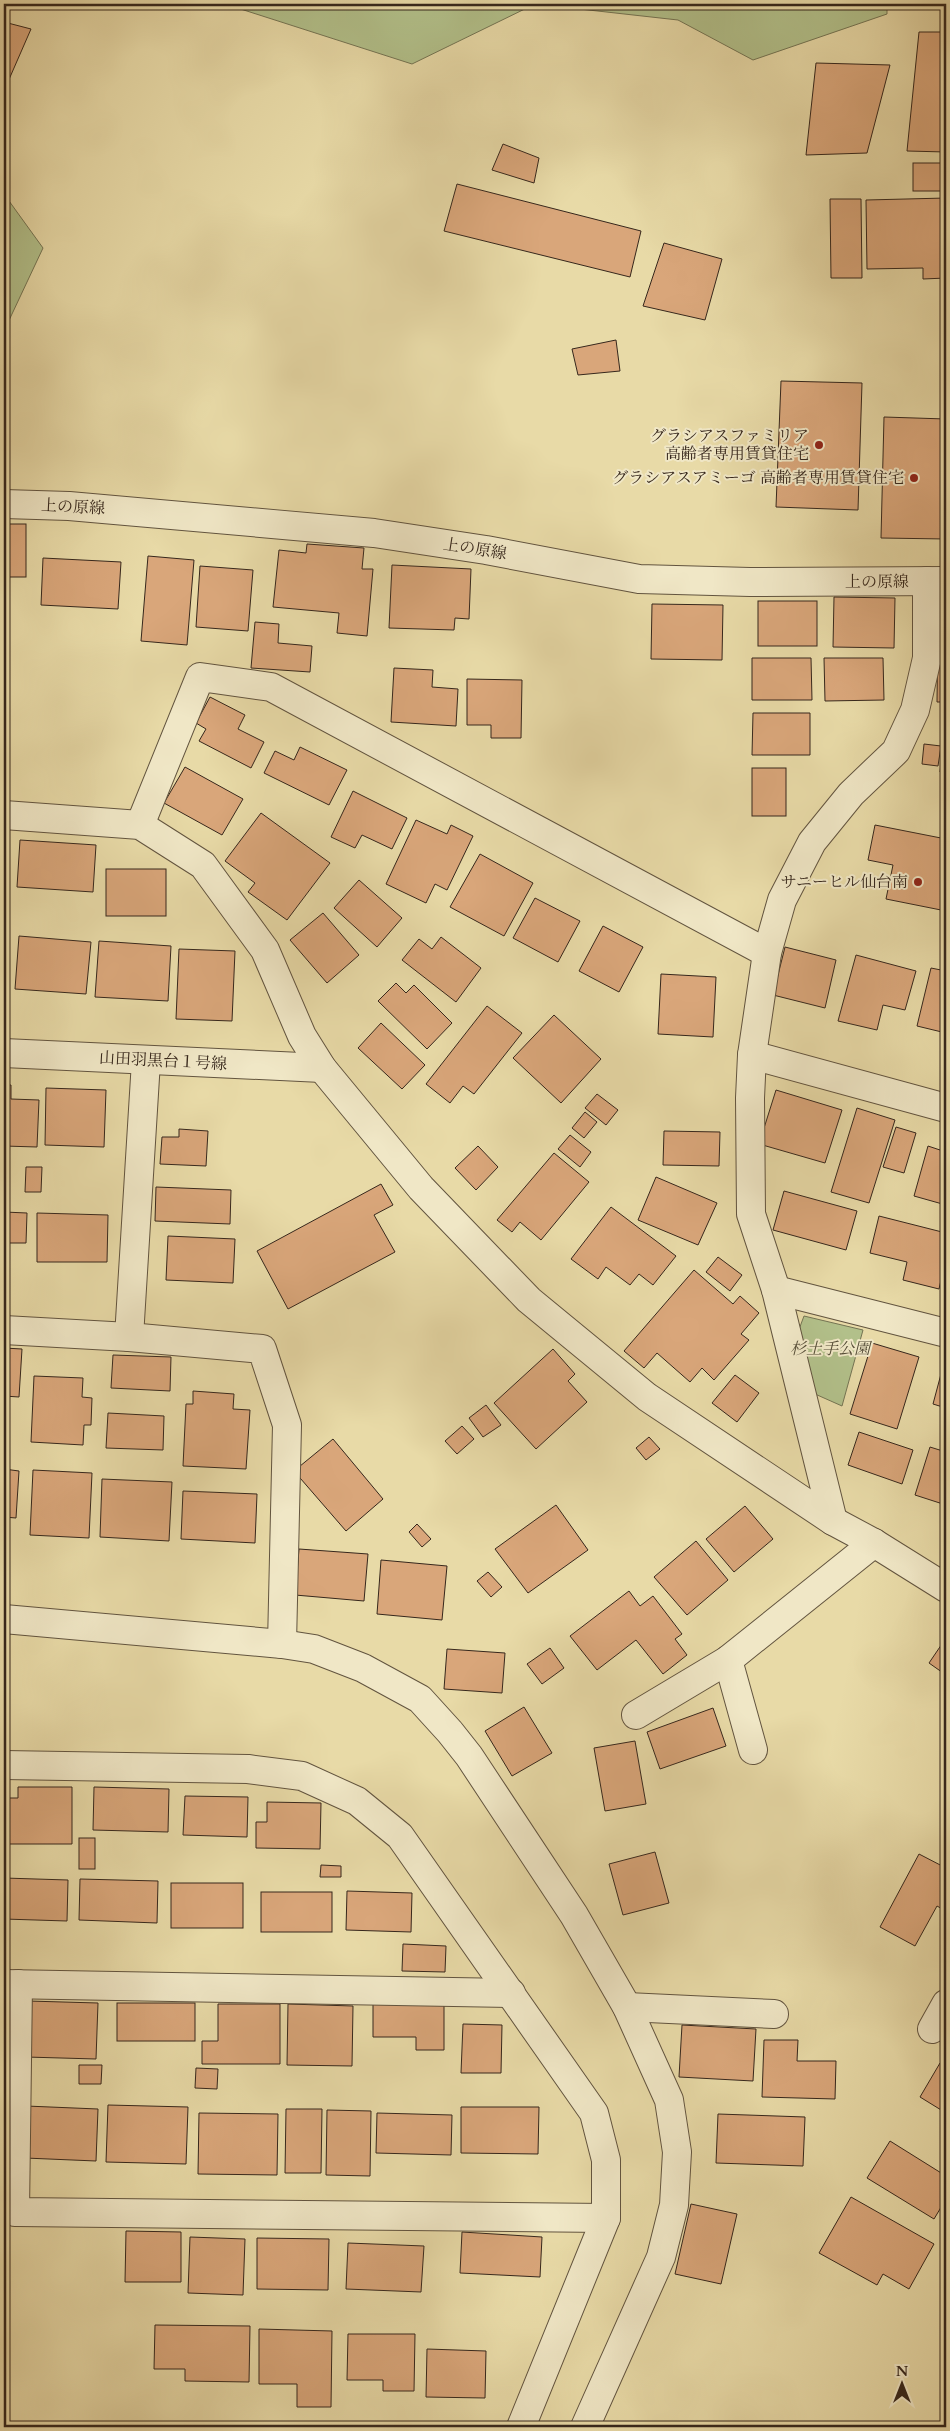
<svg xmlns="http://www.w3.org/2000/svg" width="950" height="2431" font-family="Cardo,'Noto Serif JP',serif">
<style>
.green{fill:#b2c08a;stroke:#747453}
.building{fill:#d9a67a;stroke:#36271c}
.lines{fill:none;stroke-linecap:round;stroke-linejoin:round}
.minor-casing{stroke:#62543f;stroke-width:30}
.minor{stroke:#f0e7c6;stroke-width:28}
.poi-dot{fill:#8f2418;stroke:#f0e7c6;stroke-width:2}
.labels{text-anchor:middle;dominant-baseline:central;stroke-width:4;stroke-linejoin:round;paint-order:stroke}
.poi-label{font-size:16px;fill:#36271c;stroke:#f0e7c6;text-anchor:end}
.street-label{font-size:16px;fill:#36271c;stroke:#f0e7c6}
.park-label{font-size:16px;font-style:italic;fill:#554d38;stroke:#f0e7c6}
</style>
<rect width="100%" height="100%" fill="#e8daa7"/>
<filter id="stains"><feTurbulence type="fractalNoise" baseFrequency=".004" numOctaves="4"/><feColorMatrix values="0 0 0 0 .2 0 0 0 0 .09 0 0 0 0 .02 0 0 0 .5 -.17"/></filter>
<radialGradient id="worn" r=".72"><stop offset=".6" stop-color="#630" stop-opacity="0"/><stop offset="1" stop-color="#630" stop-opacity=".3"/></radialGradient>
<!-- green -->
<g class="green">
<polygon points="225,4 887,4 887,14 753,60 678,20 535,4 412,64"/>
<polygon points="4,194 43,248 4,331"/>
<polygon points="804,1316 863,1330 842,1406 815,1394 798,1332"/>
</g>
<!-- building -->
<g class="building">
<polygon points="4,22 31,29 7,84 4,82"/>
<polygon points="919,32 946,32 946,152 907,151"/>
<polygon points="816,63 890,65 867,153 806,155"/>
<polygon points="503,144 539,158 534,183 492,170"/>
<rect x="913" y="163" width="33" height="28"/>
<polygon points="457,184 641,231 630,277 444,231"/>
<polygon points="946,198 946,278 923,279 923,268 867,269 866,200"/>
<polygon points="830,199 861,199 862,278 831,278"/>
<polygon points="664,243 722,259 705,320 643,306"/>
<polygon points="616,340 620,371 578,375 572,349"/>
<polygon points="781,381 862,383 858,510 776,507"/>
<polygon points="884,417 946,419 946,539 881,538"/>
<rect x="4" y="524" width="22" height="53"/>
<polygon points="307,544 364,548 362,569 373,569 367,636 337,633 339,613 273,607 279,550 306,553"/>
<polygon points="148,556 194,560 187,645 141,641"/>
<polygon points="43,558 121,562 118,609 41,605"/>
<polygon points="392,565 471,569 469,619 455,618 454,630 389,628"/>
<polygon points="200,566 253,570 248,631 196,627"/>
<polygon points="834,597 895,598 894,648 833,647"/>
<rect x="758" y="601" width="59" height="45"/>
<polygon points="652,604 723,605 722,660 651,659"/>
<polygon points="938,618 946,618 946,702 937,702"/>
<polygon points="255,622 279,624 278,643 312,646 310,672 251,668"/>
<polygon points="752,658 811,658 812,700 752,700"/>
<polygon points="824,658 883,658 884,700 825,701"/>
<polygon points="394,668 433,670 432,687 458,689 456,726 391,722"/>
<polygon points="467,679 522,680 521,738 491,738 491,725 467,725"/>
<polygon points="210,697 245,715 238,729 264,742 251,768 199,741 206,729 196,723"/>
<polygon points="753,713 810,713 810,755 752,755"/>
<polygon points="924,744 941,746 938,766 922,764"/>
<polygon points="300,747 347,770 329,805 264,773 275,751 294,760"/>
<polygon points="942,755 946,755 946,773 940,772"/>
<polygon points="185,767 243,799 222,835 164,803"/>
<rect x="752" y="768" width="34" height="48"/>
<polygon points="353,791 407,818 392,849 362,835 355,848 331,837"/>
<polygon points="261,813 330,863 287,920 248,892 255,883 225,861"/>
<polygon points="416,820 447,834 451,825 473,836 447,890 435,884 426,903 386,884"/>
<polygon points="875,825 946,839 946,911 886,899 893,865 868,860"/>
<polygon points="20,840 96,845 93,892 17,887"/>
<polygon points="480,854 533,883 504,936 450,907"/>
<rect x="106" y="869" width="60" height="47"/>
<polygon points="359,880 402,918 377,947 334,908"/>
<polygon points="535,898 580,921 558,962 513,938"/>
<polygon points="323,913 359,955 327,983 290,940"/>
<polygon points="603,926 643,947 619,992 579,971"/>
<polygon points="19,936 91,942 86,994 15,989"/>
<polygon points="441,937 481,968 456,1002 402,960 419,939 432,949"/>
<polygon points="4,939 9,939 7,991 4,990"/>
<polygon points="99,941 171,946 168,1001 95,997"/>
<polygon points="785,947 836,960 825,1008 773,995"/>
<polygon points="179,949 235,951 232,1021 176,1019"/>
<polygon points="856,955 916,971 905,1010 883,1005 877,1030 838,1021"/>
<polygon points="931,968 946,971 946,1033 917,1026"/>
<polygon points="661,974 716,977 713,1037 658,1034"/>
<polygon points="396,983 406,993 414,985 452,1023 427,1049 378,1001"/>
<polygon points="487,1006 522,1033 474,1094 463,1086 450,1103 426,1084"/>
<polygon points="554,1015 601,1059 561,1103 513,1058"/>
<polygon points="381,1023 425,1065 402,1089 358,1048"/>
<polygon points="4,1085 11,1085 11,1099 39,1100 37,1147 4,1146"/>
<polygon points="46,1088 106,1090 104,1147 45,1145"/>
<polygon points="776,1090 842,1110 825,1163 759,1144"/>
<polygon points="597,1094 618,1110 606,1125 585,1108"/>
<polygon points="857,1108 895,1120 869,1203 831,1192"/>
<polygon points="585,1112 597,1122 584,1138 572,1128"/>
<polygon points="896,1127 916,1133 904,1173 883,1167"/>
<polygon points="179,1129 208,1131 206,1166 160,1164 162,1137 179,1137"/>
<polygon points="664,1131 720,1132 719,1166 663,1165"/>
<polygon points="570,1135 591,1152 580,1167 558,1149"/>
<polygon points="478,1146 498,1167 476,1190 455,1168"/>
<polygon points="928,1146 946,1152 946,1205 914,1196"/>
<polygon points="554,1153 589,1182 541,1240 520,1222 512,1232 497,1220"/>
<polygon points="26,1167 42,1167 41,1192 25,1192"/>
<polygon points="656,1177 717,1203 698,1245 638,1220"/>
<polygon points="381,1184 393,1205 374,1215 395,1252 288,1309 257,1251"/>
<polygon points="156,1187 231,1190 230,1224 155,1221"/>
<polygon points="784,1191 857,1211 846,1250 773,1230"/>
<polygon points="611,1207 676,1256 653,1285 639,1274 630,1285 606,1267 598,1279 571,1259"/>
<polygon points="4,1212 27,1213 26,1243 4,1243"/>
<polygon points="37,1213 108,1215 107,1262 37,1262"/>
<polygon points="879,1216 946,1233 946,1258 939,1289 903,1280 907,1262 870,1253"/>
<polygon points="168,1236 235,1239 233,1283 166,1280"/>
<polygon points="718,1257 742,1275 730,1291 706,1272"/>
<polygon points="694,1270 733,1304 740,1296 759,1313 741,1334 749,1340 714,1380 702,1368 690,1382 657,1353 644,1368 624,1351"/>
<polygon points="872,1343 919,1357 897,1429 850,1414"/>
<polygon points="4,1348 22,1349 19,1397 4,1396"/>
<polygon points="553,1349 575,1374 568,1381 587,1402 536,1449 494,1403"/>
<polygon points="113,1355 171,1357 170,1391 111,1388"/>
<polygon points="945,1359 946,1360 946,1408 933,1404"/>
<polygon points="735,1375 759,1393 737,1422 712,1403"/>
<polygon points="34,1376 83,1378 82,1397 92,1398 91,1425 84,1425 83,1445 31,1442"/>
<polygon points="193,1391 234,1394 233,1409 250,1410 246,1469 183,1466 186,1404 193,1404"/>
<polygon points="486,1405 501,1425 483,1437 469,1418"/>
<polygon points="108,1413 164,1416 163,1450 106,1448"/>
<polygon points="462,1426 474,1439 457,1454 445,1441"/>
<polygon points="859,1432 913,1450 902,1484 848,1465"/>
<polygon points="649,1437 660,1449 646,1460 636,1448"/>
<polygon points="333,1439 383,1499 346,1531 294,1471"/>
<polygon points="930,1447 946,1452 946,1505 915,1495"/>
<polygon points="4,1469 19,1471 16,1518 4,1517"/>
<polygon points="33,1470 92,1473 89,1538 30,1535"/>
<polygon points="102,1479 172,1482 169,1541 100,1537"/>
<polygon points="183,1491 257,1494 255,1543 181,1539"/>
<polygon points="556,1505 588,1550 528,1593 495,1549"/>
<polygon points="745,1506 773,1539 734,1572 706,1539"/>
<polygon points="417,1524 431,1539 422,1547 409,1532"/>
<polygon points="696,1541 728,1580 687,1615 654,1577"/>
<polygon points="299,1549 368,1554 364,1601 295,1595"/>
<polygon points="381,1560 447,1566 442,1620 377,1614"/>
<polygon points="488,1572 502,1587 491,1597 477,1581"/>
<polygon points="629,1591 640,1606 653,1596 682,1634 675,1639 687,1655 663,1674 636,1640 597,1670 570,1636"/>
<polygon points="946,1638 946,1675 929,1663"/>
<polygon points="550,1648 564,1668 542,1684 527,1664"/>
<polygon points="447,1649 505,1653 502,1693 444,1689"/>
<polygon points="524,1707 552,1753 512,1776 485,1731"/>
<polygon points="713,1708 726,1746 660,1769 647,1732"/>
<polygon points="635,1741 646,1804 605,1811 594,1748"/>
<polygon points="18,1787 72,1787 72,1844 4,1844 4,1798 18,1798"/>
<polygon points="94,1787 169,1789 168,1832 93,1830"/>
<polygon points="185,1796 248,1797 247,1837 183,1835"/>
<polygon points="267,1802 321,1803 320,1849 256,1848 256,1822 267,1822"/>
<rect x="79" y="1838" width="16" height="31"/>
<polygon points="655,1852 669,1903 623,1915 609,1864"/>
<polygon points="919,1854 946,1868 946,1911 937,1906 915,1946 880,1927"/>
<polygon points="321,1865 341,1866 341,1877 320,1877"/>
<polygon points="4,1878 68,1880 67,1921 4,1919"/>
<polygon points="80,1879 158,1881 157,1923 79,1920"/>
<rect x="171" y="1883" width="72" height="45"/>
<polygon points="347,1891 412,1893 411,1932 346,1930"/>
<rect x="261" y="1892" width="71" height="40"/>
<polygon points="403,1944 446,1946 445,1972 402,1971"/>
<polygon points="28,2001 98,2003 96,2059 26,2057"/>
<polygon points="373,2001 444,2001 444,2050 416,2050 416,2037 373,2037"/>
<rect x="117" y="2003" width="78" height="38"/>
<polygon points="218,2004 280,2004 280,2064 202,2064 202,2041 218,2041"/>
<polygon points="288,2004 353,2006 352,2066 287,2065"/>
<polygon points="463,2024 502,2025 501,2073 461,2073"/>
<polygon points="682,2025 756,2029 753,2081 679,2077"/>
<polygon points="764,2040 798,2040 797,2061 836,2061 835,2099 762,2097"/>
<polygon points="940,2063 946,2066 946,2113 920,2097"/>
<polygon points="79,2065 102,2065 101,2084 79,2084"/>
<polygon points="196,2068 218,2069 217,2089 195,2088"/>
<polygon points="108,2105 188,2107 186,2164 106,2162"/>
<polygon points="26,2106 98,2109 96,2161 25,2158"/>
<polygon points="461,2107 539,2107 538,2154 461,2153"/>
<polygon points="286,2109 322,2109 321,2173 285,2173"/>
<polygon points="327,2110 371,2111 370,2176 326,2175"/>
<polygon points="199,2113 278,2114 277,2175 198,2174"/>
<polygon points="377,2113 452,2115 451,2155 376,2153"/>
<polygon points="718,2114 805,2117 803,2166 716,2163"/>
<polygon points="890,2141 946,2176 946,2199 934,2219 867,2178"/>
<polygon points="851,2197 934,2244 909,2289 883,2274 877,2285 819,2253"/>
<polygon points="691,2204 737,2214 721,2284 675,2274"/>
<rect x="4" y="2228" width="4" height="24"/>
<polygon points="126,2231 181,2232 181,2282 125,2282"/>
<polygon points="462,2232 542,2237 540,2277 460,2273"/>
<polygon points="190,2237 245,2239 243,2295 188,2293"/>
<polygon points="257,2238 329,2239 328,2290 257,2289"/>
<polygon points="348,2243 424,2246 421,2292 346,2289"/>
<polygon points="155,2325 250,2326 249,2382 185,2381 185,2369 154,2369"/>
<polygon points="259,2329 332,2331 331,2407 297,2407 297,2384 259,2384"/>
<polygon points="348,2334 415,2334 414,2391 383,2391 383,2380 347,2380"/>
<polygon points="427,2349 486,2351 485,2398 426,2397"/>
</g>
<g class="lines">
<!-- minor casing -->
<g class="minor-casing">
<g id="minor">
<polyline points="4,504 69,506 374,533 486,550 639,579 750,582 946,581"/>
<polyline points="4,815 140,825 203,865 265,950 302,1036 322,1068 421,1188 529,1300 647,1397 833,1521 874,1543 946,1588"/>
<polyline points="140,825 200,677 271,687 767,953"/>
<polyline points="4,1053 322,1068"/>
<polyline points="752,1055 946,1108"/>
<polyline points="776,1290 946,1333"/>
<polyline points="4,1330 129,1337 262,1349 287,1425 282,1644"/>
<polyline points="129,1337 146,1061"/>
<polyline points="833,1521 776,1290 751,1214 750,1098 752,1055 767,953 782,900 812,842 851,794 896,751 915,710 927,658 927,581"/>
<polyline points="4,1619 282,1644 314,1649 363,1668 420,1699 450,1732 469,1756 574,1915 627,2007 669,2100 677,2152 674,2205 661,2257 585,2427"/>
<polyline points="728,1660 753,1750"/>
<polyline points="636,1715 728,1660 874,1543"/>
<polyline points="4,1765 248,1769 302,1776 357,1801 400,1836 594,2113 606,2160 606,2218 521,2427"/>
<polyline points="4,1984 511,1993"/>
<polyline points="18,1984 15,2212 606,2218"/>
<polyline points="627,2007 774,2014"/>
<polyline points="932,2029 946,2004"/>
</g>
</g>
<!-- minor -->
<use href="#minor" class="minor"/>
</g>
<!-- markers -->
<g class="poi-dot">
<circle cx="819" cy="445" r="5"/>
<circle cx="914" cy="478" r="5"/>
<circle cx="918" cy="882" r="5"/>
</g>
<g class="labels">
<!-- poi labels -->
<g class="poi-label">
<text x="809" y="436">グラシアスファミリア<tspan x="809" dy="18">高齢者専用賃貸住宅</tspan></text>
<text x="904" y="478">グラシアスアミーゴ 高齢者専用賃貸住宅</text>
<text x="908" y="882">サニーヒル仙台南</text>
</g>
<!-- street labels -->
<g class="street-label">
<text transform="translate(73 507) rotate(3)">上の原線</text>
<text transform="translate(475 549) rotate(9)">上の原線</text>
<text x="877" y="582">上の原線</text>
<text transform="translate(163 1061) rotate(3)">山田羽黒台１号線</text>
</g>
<!-- park labels -->
<g class="park-label">
<text x="830" y="1349">杉土手公園</text>
</g>
</g>
<!-- margin -->
<rect width="950" height="2431" fill="none" stroke="#e8daa7" stroke-width="20"/>
<rect x="5" y="5" width="940" height="2421" fill="none" stroke="#36271c" stroke-width="2.5"/>
<rect x="10" y="10" width="930" height="2411" fill="none" stroke="#36271c"/>
<!-- north arrow -->
<g transform="translate(902 2384)" stroke="#f0e7c6" stroke-width="4" paint-order="stroke">
<path d="M0-4L9 19L0 12L-9 19Z" fill="#36271c"/>
<text y="-8" font-size="14" font-weight="bold" text-anchor="middle" fill="#36271c">N</text>
</g>
<rect width="100%" height="100%" filter="url(#stains)"/>
<rect width="100%" height="100%" fill="url(#worn)"/>
</svg>
